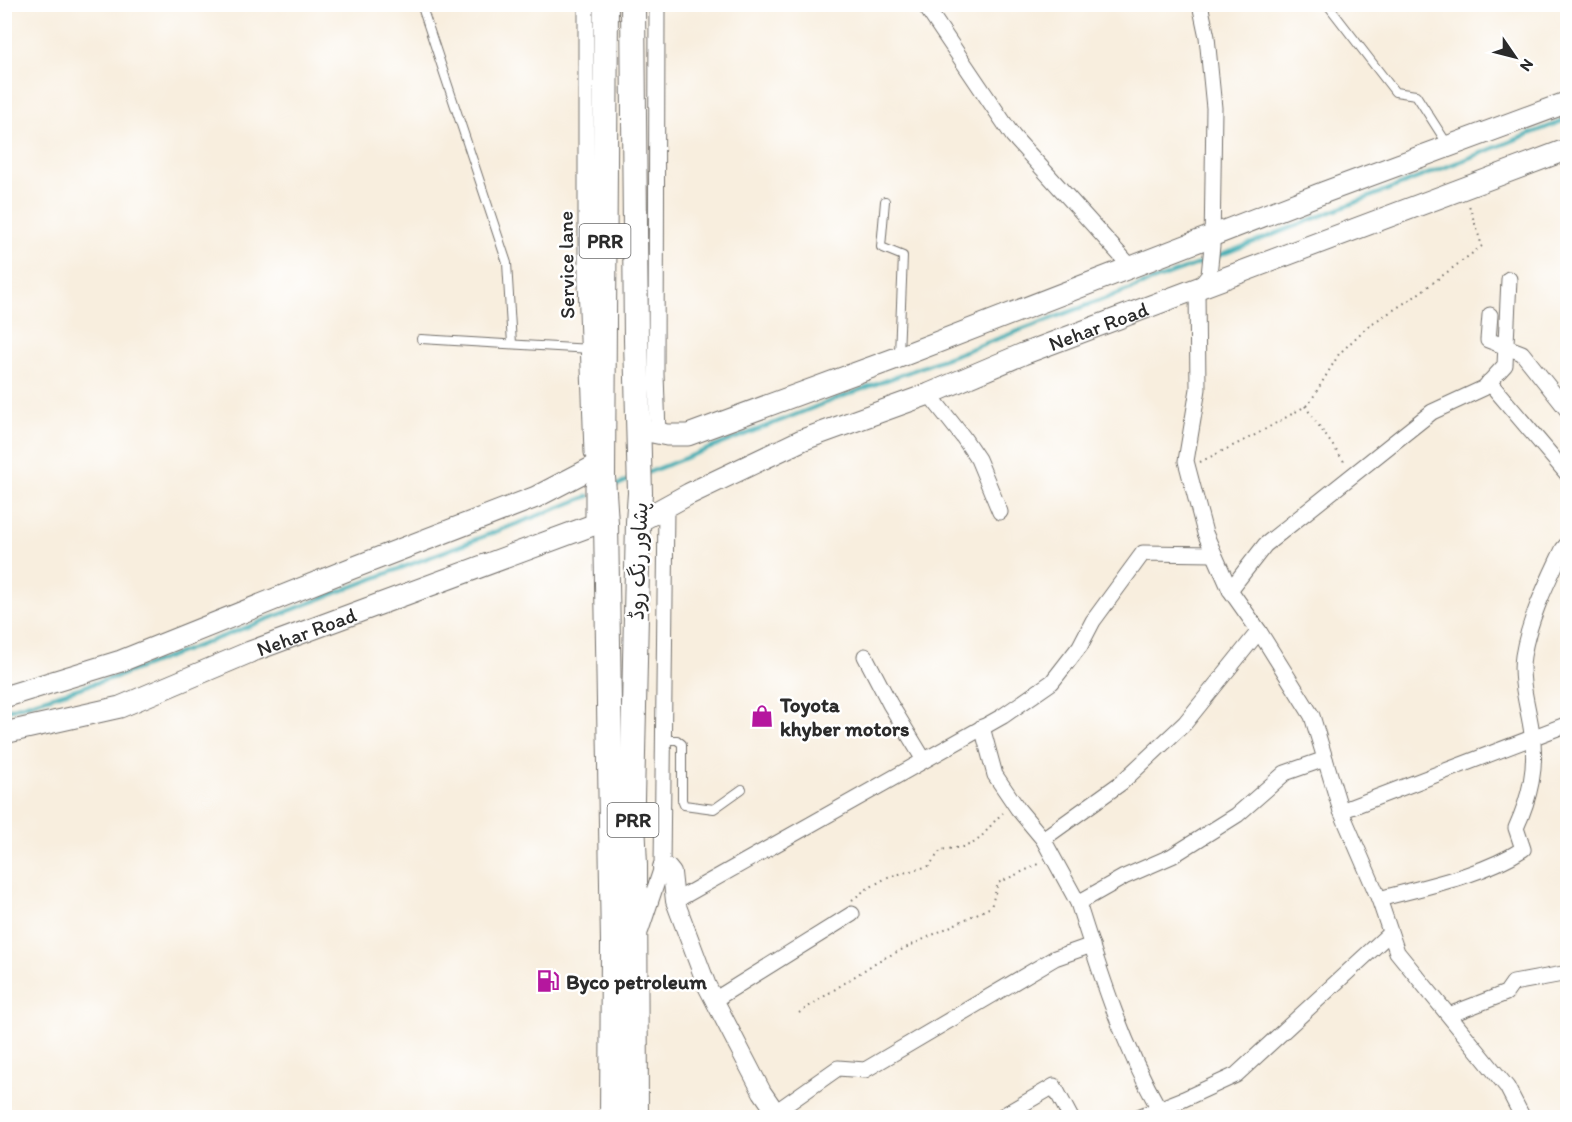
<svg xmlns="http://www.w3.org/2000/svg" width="1572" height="1122" font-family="Itim,'Playpen Sans Arabic',sans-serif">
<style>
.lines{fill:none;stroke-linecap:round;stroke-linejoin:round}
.stream{stroke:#3aacb3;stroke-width:4}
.service-casing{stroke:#736f6a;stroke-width:10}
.minor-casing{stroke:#736f6a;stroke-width:17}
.tertiary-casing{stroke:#736f6a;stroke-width:20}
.secondary-casing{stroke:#736f6a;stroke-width:23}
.trunk-casing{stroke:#736f6a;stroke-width:26}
.path{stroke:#736f6a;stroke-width:2;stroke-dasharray:1.5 4.5;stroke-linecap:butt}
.service{stroke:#fff;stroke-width:8}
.minor{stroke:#fff;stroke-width:15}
.tertiary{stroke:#fff;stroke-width:18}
.secondary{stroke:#fff;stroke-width:21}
.trunk{stroke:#fff;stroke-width:24}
.labels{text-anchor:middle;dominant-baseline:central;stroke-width:5;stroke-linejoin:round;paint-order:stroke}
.shield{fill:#fff;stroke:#6b6b6b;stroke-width:1.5}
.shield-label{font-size:20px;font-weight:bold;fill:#2b2b2b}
.street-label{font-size:21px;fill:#2b2b2b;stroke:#fff}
.poi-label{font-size:21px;font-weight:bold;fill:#2b2b2b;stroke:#fff;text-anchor:start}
</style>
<rect width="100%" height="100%" fill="#fff"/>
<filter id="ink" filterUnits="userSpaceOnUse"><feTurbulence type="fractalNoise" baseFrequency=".0167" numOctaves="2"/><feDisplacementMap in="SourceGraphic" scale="12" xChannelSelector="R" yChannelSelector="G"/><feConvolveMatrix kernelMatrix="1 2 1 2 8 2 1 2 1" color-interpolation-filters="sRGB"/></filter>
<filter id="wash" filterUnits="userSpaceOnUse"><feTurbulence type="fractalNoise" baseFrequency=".008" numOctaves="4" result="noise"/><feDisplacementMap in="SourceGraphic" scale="24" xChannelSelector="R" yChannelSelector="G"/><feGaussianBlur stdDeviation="1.35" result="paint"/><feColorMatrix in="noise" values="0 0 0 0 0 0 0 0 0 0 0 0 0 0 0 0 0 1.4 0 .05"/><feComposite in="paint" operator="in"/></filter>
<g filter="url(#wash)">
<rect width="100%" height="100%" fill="#f8eede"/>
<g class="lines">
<!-- stream -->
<g class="stream">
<polyline points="1216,257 1568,119"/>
<polyline points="647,473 828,402 1206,261"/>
<polyline points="613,487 631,479"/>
<polyline points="4,711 122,675 589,496"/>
</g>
</g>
</g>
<g filter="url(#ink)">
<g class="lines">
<!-- service casing -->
<g class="service-casing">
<g id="service">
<polyline points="421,4 507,263 512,344"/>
<polyline points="1327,4 1395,92 1416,95 1448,145"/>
<polyline points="885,201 881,247 903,256 899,354"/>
<polyline points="421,339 591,349"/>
<polyline points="663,740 677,740 682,744 682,800 684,805 714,809 742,789"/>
</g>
</g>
<!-- minor casing -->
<g class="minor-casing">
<g id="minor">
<polyline points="586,4 586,282 592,453"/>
<polyline points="657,4 656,374 658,433"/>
<polyline points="924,4 1013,136 1131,267"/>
<polyline points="1200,4 1207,37 1214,108 1212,246 1209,275 1197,290 1198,389 1186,461 1205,533 1230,590 1259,631 1312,716 1341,811 1379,899 1397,952 1507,1087 1523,1118"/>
<polyline points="1490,315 1488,340 1522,353 1568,411"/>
<polyline points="1489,382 1568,475"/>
<polyline points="929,394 963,437 978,459 1000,512"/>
<polyline points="593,486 593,525"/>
<polyline points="1230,590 1265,545 1432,412 1484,388 1505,365 1509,279"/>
<polyline points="865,656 890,704 924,760"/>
<polyline points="982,727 995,775 1018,809 1043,839 1078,903"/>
<polyline points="1341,811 1568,724"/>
<polyline points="1043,839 1121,783 1185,723 1259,631"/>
<path d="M1379 899C1427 886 1481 876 1523 849L1516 828C1530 797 1537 768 1532 734 1529 709 1519 682 1523 656 1529 619 1547 583 1563 549L1568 543"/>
<polyline points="675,901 1003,716 1052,682 1080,646 1093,621 1143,553 1214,554"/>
<polyline points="641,930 662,867 666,507"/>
<polyline points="714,1000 852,914"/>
<polyline points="1449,1015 1506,993 1513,983 1568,973"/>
<path d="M1159 1109C1122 1043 1101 975 1078 903L1124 877 1172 856 1237 815 1285 773 1325 759"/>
<polyline points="777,1111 838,1068 865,1070 1055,958 1092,945"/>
<polyline points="999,1118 1054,1086 1071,1118"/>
<polyline points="1136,1118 1184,1099 1236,1075 1390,933"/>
</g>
</g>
<!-- tertiary casing -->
<g class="tertiary-casing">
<polyline id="tertiary" points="662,867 668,868 672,873 675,901 707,986 762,1092 780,1118"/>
</g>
<!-- secondary casing -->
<g class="secondary-casing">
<g id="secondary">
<polyline points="638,429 667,435 688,435 894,359 1325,192 1568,102"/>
<path id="s1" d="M638 522 689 494 802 440 929 394 1023 354 1568 149"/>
<polyline points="4,697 121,661 350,569 536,497 603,462"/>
<path id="s2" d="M4 733 120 707 250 652 593 525 606 523"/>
</g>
</g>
<!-- trunk casing -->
<g class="trunk-casing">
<g id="trunk">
<polyline points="606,4 603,477 606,523 613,944 612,1118"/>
<polyline points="633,4 636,340 640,493 638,522 632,800 635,865 636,1118"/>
</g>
</g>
<!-- path -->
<g class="path">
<polyline points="1305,406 1345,463"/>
<polyline points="1200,462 1257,434 1309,404 1339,354 1368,326 1414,297 1482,246 1469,205"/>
<path d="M852 900 865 890 888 877 929 866 941 850C952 848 966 848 975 842 985 835 993 821 1003 813"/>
<polyline points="799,1013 878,961 991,907 998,883 1039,864"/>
</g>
<!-- service -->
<use href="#service" class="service"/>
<!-- minor -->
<use href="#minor" class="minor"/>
<!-- tertiary -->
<use href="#tertiary" class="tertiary"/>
<!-- secondary -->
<use href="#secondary" class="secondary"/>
<!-- trunk -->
<use href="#trunk" class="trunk"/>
</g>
</g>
<!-- icons -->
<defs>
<g id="shop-bare" transform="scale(1.8)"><path d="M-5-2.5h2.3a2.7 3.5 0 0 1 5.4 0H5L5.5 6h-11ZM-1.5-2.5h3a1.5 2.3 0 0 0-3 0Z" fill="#b5179e" stroke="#fff" stroke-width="2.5" paint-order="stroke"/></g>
<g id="fuel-bare" transform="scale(1.8)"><path d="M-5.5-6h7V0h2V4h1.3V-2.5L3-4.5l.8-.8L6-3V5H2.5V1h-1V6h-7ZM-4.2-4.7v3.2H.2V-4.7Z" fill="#b5179e" stroke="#fff" stroke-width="2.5" paint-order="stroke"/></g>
</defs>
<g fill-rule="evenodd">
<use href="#shop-bare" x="762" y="716"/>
<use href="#fuel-bare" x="548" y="981"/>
</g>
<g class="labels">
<!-- shield labels -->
<g class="shield">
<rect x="579.5" y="224" width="51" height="34" rx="4.5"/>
<rect x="607.5" y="803" width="51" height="34" rx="4.5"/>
</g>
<g class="shield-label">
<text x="605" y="241">PRR</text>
<text x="633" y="820">PRR</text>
</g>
<!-- street labels -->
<g class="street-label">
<text transform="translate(566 265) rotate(-91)">Service lane</text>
<text stroke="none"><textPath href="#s1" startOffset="501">Nehar Road</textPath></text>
<text transform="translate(638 561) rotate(-88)">پشاور رنگ روڈ</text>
<text stroke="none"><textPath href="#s2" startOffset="320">Nehar Road</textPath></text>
</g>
<!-- poi labels -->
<g class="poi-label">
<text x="780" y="704">Toyota<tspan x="780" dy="24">khyber motors</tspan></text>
<text x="566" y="981">Byco petroleum</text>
</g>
</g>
<!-- margin -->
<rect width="1572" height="1122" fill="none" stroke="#fff" stroke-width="24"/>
<!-- north arrow -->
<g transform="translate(1515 57) rotate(125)" stroke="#ffffff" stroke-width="4.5" paint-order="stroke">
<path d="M0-4.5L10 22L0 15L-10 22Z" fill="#2b2b2b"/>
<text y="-9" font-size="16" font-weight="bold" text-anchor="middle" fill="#2b2b2b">N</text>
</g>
</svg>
